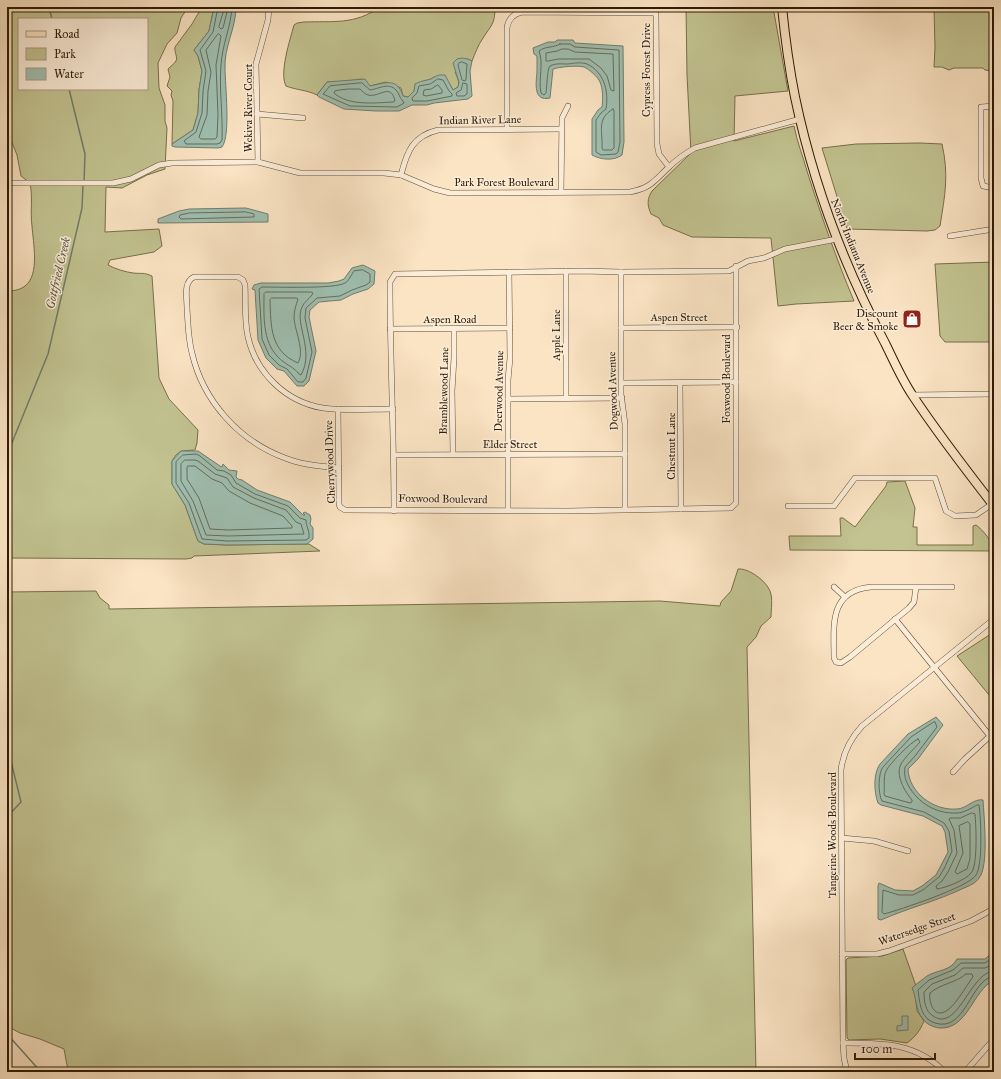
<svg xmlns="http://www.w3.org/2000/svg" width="1001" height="1079" font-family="'IM FELL Great Primer',serif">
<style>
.green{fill:#c2c391;stroke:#786f4a;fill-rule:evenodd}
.water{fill:#9fbfb1;stroke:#717d6c}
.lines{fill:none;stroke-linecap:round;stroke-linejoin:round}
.shore{stroke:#666d5a;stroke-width:1}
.stream{stroke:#717d6c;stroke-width:1.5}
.minor-casing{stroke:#604d34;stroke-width:6}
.primary-casing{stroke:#2d1b04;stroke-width:10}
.minor{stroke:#fcedd9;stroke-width:5}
.primary{stroke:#fbe4c4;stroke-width:8}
.labels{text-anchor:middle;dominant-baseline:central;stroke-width:3;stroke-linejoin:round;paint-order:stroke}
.street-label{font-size:11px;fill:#2d1b04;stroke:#fcedd9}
.poi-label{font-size:11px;fill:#2d1b04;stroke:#fcedd9;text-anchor:end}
.water-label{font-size:12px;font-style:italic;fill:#555441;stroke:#fcedd9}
</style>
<rect width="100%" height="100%" fill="#fbe4c4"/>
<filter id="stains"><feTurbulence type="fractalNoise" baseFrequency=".005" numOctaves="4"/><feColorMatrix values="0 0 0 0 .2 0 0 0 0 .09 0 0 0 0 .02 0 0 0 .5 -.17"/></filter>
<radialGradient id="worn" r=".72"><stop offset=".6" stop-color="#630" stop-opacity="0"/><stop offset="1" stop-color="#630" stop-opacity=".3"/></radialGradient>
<!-- green -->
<g class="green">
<path d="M7 7H188L181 18 177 33 167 44 158 63 159 88 165 105V121L167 128 165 169 147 175 122 188 106 187 105 232 159 229 162 246 154 252 110 260 108 265C115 269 126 272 133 273 142 274 143 272 152 276L159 378 169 399 198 430 197 443 195 450 181 451 176 455 172 461V484L185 505 198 541 204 544 227 545 309 544 320 551 194 556 192 558 186 559 7 558V291C13 291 20 290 25 286 40 275 33 242 32 226 30 212 33 197 30 183L21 176 17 155 7 130ZM19 19H147V89H19Z"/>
<path d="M202 7H214L209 31 194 50 198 56 202 71 199 90 198 113 193 130 172 144 173 101 171 95 172 91 167 86 170 77 168 69C170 67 174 64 176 61 178 57 174 52 175 47L192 24Z"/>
<path d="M380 7H495C495 25 491 25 483 38 478 45 475 54 472 61L468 59 455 72C457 77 460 82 458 87L453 90 449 83 434 77 429 80 423 81 415 88 414 91 408 97 403 96 401 88 386 82 370 86 361 79 341 82H327L317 95C307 90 296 90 286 86 279 73 290 40 294 25L297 23 304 22C333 21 355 25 380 7Z"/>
<path d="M686 7H773L788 91 735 96 734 141 794 126C797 142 803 156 807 171 821 215 836 258 854 301L796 304 778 306 771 238 692 237 663 225 659 218 651 214C647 205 647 199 652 191L691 153 687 75Z"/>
<polygon points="934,7 994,7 994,71 985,70 983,68 954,68 949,70 942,67 934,67 935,48"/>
<path d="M920 143 942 144C949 175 945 195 940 226L935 230 927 231 847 229 822 148 856 144Z"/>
<polygon points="994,262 994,342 945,342 940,336 935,264"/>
<path d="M905 481 915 508 913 527H917V545H973V526L976 525C983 530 993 542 994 551L790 550 789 536H841L840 518H843L855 527 886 486 887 482Z"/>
<path d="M738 569C749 568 766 581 770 591 773 598 771 610 771 617L761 626 756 637 747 647 756 1072H70L67 1065 64 1049 40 1039 20 1033 7 1026V592L96 591 100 598 109 605V609L660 601 720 606 721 602 731 591Z"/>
<polygon points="994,632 994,701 957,656"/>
<path d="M903 949 916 986 913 987V990L915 992 917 1011 924 1021C920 1031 915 1037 907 1043L880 1039 849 1040 847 1038 846 960 848 958 882 956Z"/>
</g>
<!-- water -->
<g class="water">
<path d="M214 7H236C236 28 224 47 225 68 225 85 231 135 222 147L218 148 175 147 172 146V144L193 130 198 113 199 90 202 71 198 56 194 50 209 31Z"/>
<path d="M557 40H573L575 43 623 46 624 142 622 155C614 161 601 160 592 155V119L598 110 602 107C603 99 603 89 600 82 598 77 589 69 584 67 577 65 559 67 553 69L550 98C533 102 536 83 537 72 537 67 537 62 537 56L534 54 533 48 548 42H555Z"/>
<path d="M462 58 468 59 472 61 470 71 472 96 468 99 434 103 427 105H412L399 111H376L344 109 319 97 317 95 327 82 365 79 370 86C386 83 397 77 403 96L408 97 414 91 415 84C419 82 422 81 427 80 435 79 434 74 445 75L453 90 458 87 459 82 453 63 457 59Z"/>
<polygon points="246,208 268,214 268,222 158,223 158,219 179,211 189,209"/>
<polygon points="363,265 375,271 374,284 368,289 353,294 341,300 319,302 310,310 309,317 316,351 309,381 304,386 297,386 284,371 277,369 266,358 258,340 255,290 252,289 254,285 261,283 328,283 339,281 344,279 352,268"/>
<polygon points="181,451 198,451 220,466 222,467 223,464 229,470 237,471 236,477 238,479 242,480 257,490 290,502 303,515 305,515 303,513 305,512 310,515 311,519 310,524 313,528 313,539 307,544 227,545 204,544 198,541 185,505 172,484 172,461"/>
<path d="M936 717 943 725 918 759 908 769C909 793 934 811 957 809 966 809 974 798 983 800 984 816 989 867 979 878 976 883 969 886 964 888 937 901 908 908 881 920L878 919V886L879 883 895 890 913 891 922 886 936 875 948 852 945 832 942 826 923 816 881 805 878 803C874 792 873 774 880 764L908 734Z"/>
<path d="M994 951V980C972 991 968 1030 939 1028 933 1027 926 1024 923 1019 915 1010 917 998 912 988 915 985 923 979 927 976 937 970 951 971 957 959H985Z"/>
<polygon points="902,1016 908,1016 908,1030 897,1031 897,1026 902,1025"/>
</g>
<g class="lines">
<!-- shore -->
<g class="shore">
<path d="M218 7 213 32 200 50 206 71 203 91 202 113 196 132 184 141 186 144H217L220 143 222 140C223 115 219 90 221 65 222 45 231 27 232 7"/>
<polygon points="224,11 227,12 223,28 221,29 219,27"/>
<polygon points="219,34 221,36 216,65 218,115 217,137 215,139 201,139 199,137 207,115 208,91 211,72 206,50 217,35"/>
<path d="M560 44H570L575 47 619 50 620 142 618 152 616 154 601 155 596 152V120L601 113 606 109C609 91 604 72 587 64 582 62 574 63 568 64 563 64 555 63 550 66 547 69 547 88 546 93L544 95 541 93C538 79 544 64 539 51 545 46 554 48 560 44Z"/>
<polygon points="562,49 568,49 575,52 613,54 614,91 611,90 607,76 601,68 589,59 558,59 548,61 546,61 546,53 557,51"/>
<polygon points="462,62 467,64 466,79 465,81 462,80 458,65 459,63"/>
<polygon points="438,79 443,80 449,91 452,94 452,96 427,101 413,101 412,98 417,93 419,86 430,84"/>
<path d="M362 83 370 90C378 89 389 82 396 90 400 94 399 98 403 101L404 103 397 107 350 106 323 94 330 86Z"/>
<polygon points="463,83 467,84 467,94 464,96 457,96 456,93 461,90"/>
<polygon points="438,85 442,90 442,93 426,96 423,95 424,90 431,89"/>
<path d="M348 89H360C362 91 365 94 368 95 379 98 391 82 395 101L393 102C374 103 349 106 334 93L335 91Z"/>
<path d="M613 109 614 111V148L612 150H603L602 148C603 131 596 119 613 109Z"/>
<polygon points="246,212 254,214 254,217 181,219 179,217 180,215 189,213"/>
<path d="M363 270 370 274V282L366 285 352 290 340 296 317 298 306 308 305 318 312 352 306 378 303 382H298L287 369 279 365 269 355 262 339 259 289 262 287C276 287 336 289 345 283 349 281 351 275 354 271Z"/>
<path d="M266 292H311L313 293 312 295C309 299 304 302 302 307 294 324 315 350 301 375L299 374C293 366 284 364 278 357 262 341 264 315 264 294Z"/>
<path d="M272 298H296L298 299C296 305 294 311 294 318 295 332 305 350 298 363 270 351 271 327 270 300Z"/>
<path d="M183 455 196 454 200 456 217 470 224 471 231 475 236 483 255 494 288 506 300 518 306 520C306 527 310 531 309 538L306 540 227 541 202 539 189 503 176 483V462Z"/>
<polygon points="185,460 195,460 198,461 215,474 227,478 233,487 254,498 286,510 296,522 301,524 304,534 228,536 206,535 193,501 181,481 181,464"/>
<polygon points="188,466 195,466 212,479 222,483 229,491 250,503 283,516 292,526 292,528 228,530 210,529 199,498 187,479 187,468"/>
<path d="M935 722 937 727 915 756 905 767C904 774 905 779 908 785 918 803 936 814 957 813 964 813 971 808 977 805H979C981 818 983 865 976 875 969 887 899 910 884 914L882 912 883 890 899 895H913L923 890 939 877 944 869 952 851 949 831 944 823 924 812 882 801C878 794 878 773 883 767L911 737 932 723Z"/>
<path d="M918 739 920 742C914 749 905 757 901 764 895 775 905 792 912 800V802L910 803 885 796 884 794C885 787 883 777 886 771 889 764 911 742 918 739Z"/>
<path d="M972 813 975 814C976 825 978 866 971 873 966 880 945 888 937 889L936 886 942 881 948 872 957 853 954 830 949 819 950 818H960Z"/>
<polygon points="968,822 970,824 970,859 967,869 957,874 955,872 963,853 959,826"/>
<path d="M994 957 985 963H961L953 970 929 980 918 990C920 1003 920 1018 935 1023 966 1033 970 979 994 976"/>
<path d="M994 964 985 968H963L955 975 932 984 924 992C924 1001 925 1011 933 1016 958 1033 970 972 994 971"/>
<path d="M966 974H972L973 977C966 985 948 1022 935 1011 931 1007 929 999 930 993 940 984 956 983 966 974Z"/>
</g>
<!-- stream -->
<g class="stream">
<polyline points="49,7 52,19"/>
<polyline points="69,89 85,154 84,182"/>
<polyline points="7,455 48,354 82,208 83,185"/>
<polyline points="7,745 21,802 7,817"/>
<polyline points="7,1034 41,1072"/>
</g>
<!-- minor casing -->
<g class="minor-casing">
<g id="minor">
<polyline points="994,106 981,107 981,178 983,186 994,188"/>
<polyline points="257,114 303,118"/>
<path d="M507 129V28C508 20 513 14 522 12L656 13 657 144 659 154 669 167"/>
<polyline points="258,162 256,64 268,20 269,7"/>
<path d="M401 175C407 151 413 136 438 130L561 129"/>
<path d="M7 183H113L131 179 159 165 172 163 258 162 300 173H384L401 175 434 189 450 193 630 192C651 188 654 181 669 167 677 159 686 153 695 148L800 119"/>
<polyline points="561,192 562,118 568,106"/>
<polyline points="950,236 994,229"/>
<polyline points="566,271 566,398"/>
<polyline points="621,272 621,394 625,424 625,509"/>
<polyline points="621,328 737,327"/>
<polyline points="390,329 510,328"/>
<polyline points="622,383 736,382"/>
<polyline points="680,383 681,509"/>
<polyline points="912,395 994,394"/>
<polyline points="508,399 622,398"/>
<polyline points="338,409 339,504 340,507 345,510 567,511 731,508 736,503 736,266"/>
<polyline points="453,454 452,391 454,358 454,329"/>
<polyline points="394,455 625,454"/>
<path d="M339 468C320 466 302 465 285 458 239 441 203 401 192 353 188 338 188 323 187 308 187 298 183 282 194 277H238L243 280 245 285C246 302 244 320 248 337 256 373 286 402 323 408 346 411 370 409 393 409"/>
<polyline points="788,506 834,506 855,478 935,478 946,511 955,516 976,515 992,504"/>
<polyline points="508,510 508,380 510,358 509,272"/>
<path d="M394 511C394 434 390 358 390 282L395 274 582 271 621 272 729 271 748 261 764 258 785 249 837 239"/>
<polyline points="834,587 845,597"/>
<path d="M916 587 914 602 909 608 850 657 841 663 836 662 834 658C834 627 828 591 871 587H952"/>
<polyline points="895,619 994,741"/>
<polyline points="953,772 965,759 990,736"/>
<polyline points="842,838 874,841 908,851"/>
<polyline points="842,954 877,954 889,951 971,921 986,913 994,908"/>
<path d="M843 1043C882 1043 915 1042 945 1072"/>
<path d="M847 1072 844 1058 843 1043 841 770C843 753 850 739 862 726L994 619"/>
<polyline points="965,1072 994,1039"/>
</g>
</g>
<!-- primary casing -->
<g class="primary-casing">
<path id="primary" d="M782 7C785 37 789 67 795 97 813 183 844 266 885 343 894 361 902 380 913 396 938 434 966 470 994 506"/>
</g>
<!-- minor -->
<use href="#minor" class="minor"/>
<!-- primary -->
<use href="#primary" class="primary"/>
</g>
<!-- icons -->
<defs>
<g id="shop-square" transform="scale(1)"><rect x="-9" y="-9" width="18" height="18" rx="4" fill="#8f2418" stroke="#fcedd9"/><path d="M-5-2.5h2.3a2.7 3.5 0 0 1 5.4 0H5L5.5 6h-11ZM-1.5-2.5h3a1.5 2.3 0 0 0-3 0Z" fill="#fff"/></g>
</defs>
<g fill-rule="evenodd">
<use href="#shop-square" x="912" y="319"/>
</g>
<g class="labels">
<!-- street labels -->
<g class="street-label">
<text transform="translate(646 70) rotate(-90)">Cypress Forest Drive</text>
<text transform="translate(248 108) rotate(-90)">Wekiva River Court</text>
<text transform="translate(480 120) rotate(-1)">Indian River Lane</text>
<text x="504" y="182">Park Forest Boulevard</text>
<text transform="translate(853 246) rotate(68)">North Indiana Avenue</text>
<text x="679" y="317">Aspen Street</text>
<text x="450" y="319">Aspen Road</text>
<text transform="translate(556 335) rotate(-90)">Apple Lane</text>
<text transform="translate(726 379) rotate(-90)">Foxwood Boulevard</text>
<text transform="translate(444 391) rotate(-89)">Bramblewood Lane</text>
<text transform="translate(499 391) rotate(-89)">Deerwood Avenue</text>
<text transform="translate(613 391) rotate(-92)">Dogwood Avenue</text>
<text x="510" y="444">Elder Street</text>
<text transform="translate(671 446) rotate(-90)">Chestnut Lane</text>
<text transform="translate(330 462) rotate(-92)">Cherrywood Drive</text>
<text transform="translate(443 499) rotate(1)">Foxwood Boulevard</text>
<text transform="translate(832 835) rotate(-90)">Tangerine Woods Boulevard</text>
<text transform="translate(917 929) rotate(-19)">Watersedge Street</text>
</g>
<!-- poi labels -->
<g class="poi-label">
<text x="898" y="313">Discount<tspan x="898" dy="13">Beer &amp; Smoke</tspan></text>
</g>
<!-- water labels -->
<g class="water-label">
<text transform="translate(58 273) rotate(-77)">Gottfried Creek</text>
</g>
</g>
<!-- margin -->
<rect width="1001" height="1079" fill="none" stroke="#fbe4c4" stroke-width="24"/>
<rect x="8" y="8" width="985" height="1063" fill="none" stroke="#2d1b04" stroke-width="2"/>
<rect x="12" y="12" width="977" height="1055" fill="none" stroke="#2d1b04"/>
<!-- legend -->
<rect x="18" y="18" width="130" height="72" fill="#fcedd9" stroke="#a99984"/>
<rect x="26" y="31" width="20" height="6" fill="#fbe4c4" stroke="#a99984"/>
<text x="54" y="38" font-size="12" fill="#2d1b04">Road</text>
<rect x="26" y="48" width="20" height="12" fill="#c2c391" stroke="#a99984"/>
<text x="54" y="58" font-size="12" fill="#2d1b04">Park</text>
<rect x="26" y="68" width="20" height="12" fill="#9fbfb1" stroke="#a99984"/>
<text x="54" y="78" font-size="12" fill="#2d1b04">Water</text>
<!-- scale -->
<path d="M855 1053v6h80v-6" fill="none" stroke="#2d1b04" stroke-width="2"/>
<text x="861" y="1053" font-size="12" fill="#2d1b04" stroke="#fcedd9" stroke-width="3" paint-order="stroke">100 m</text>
<rect width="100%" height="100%" filter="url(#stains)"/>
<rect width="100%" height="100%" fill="url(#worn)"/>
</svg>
